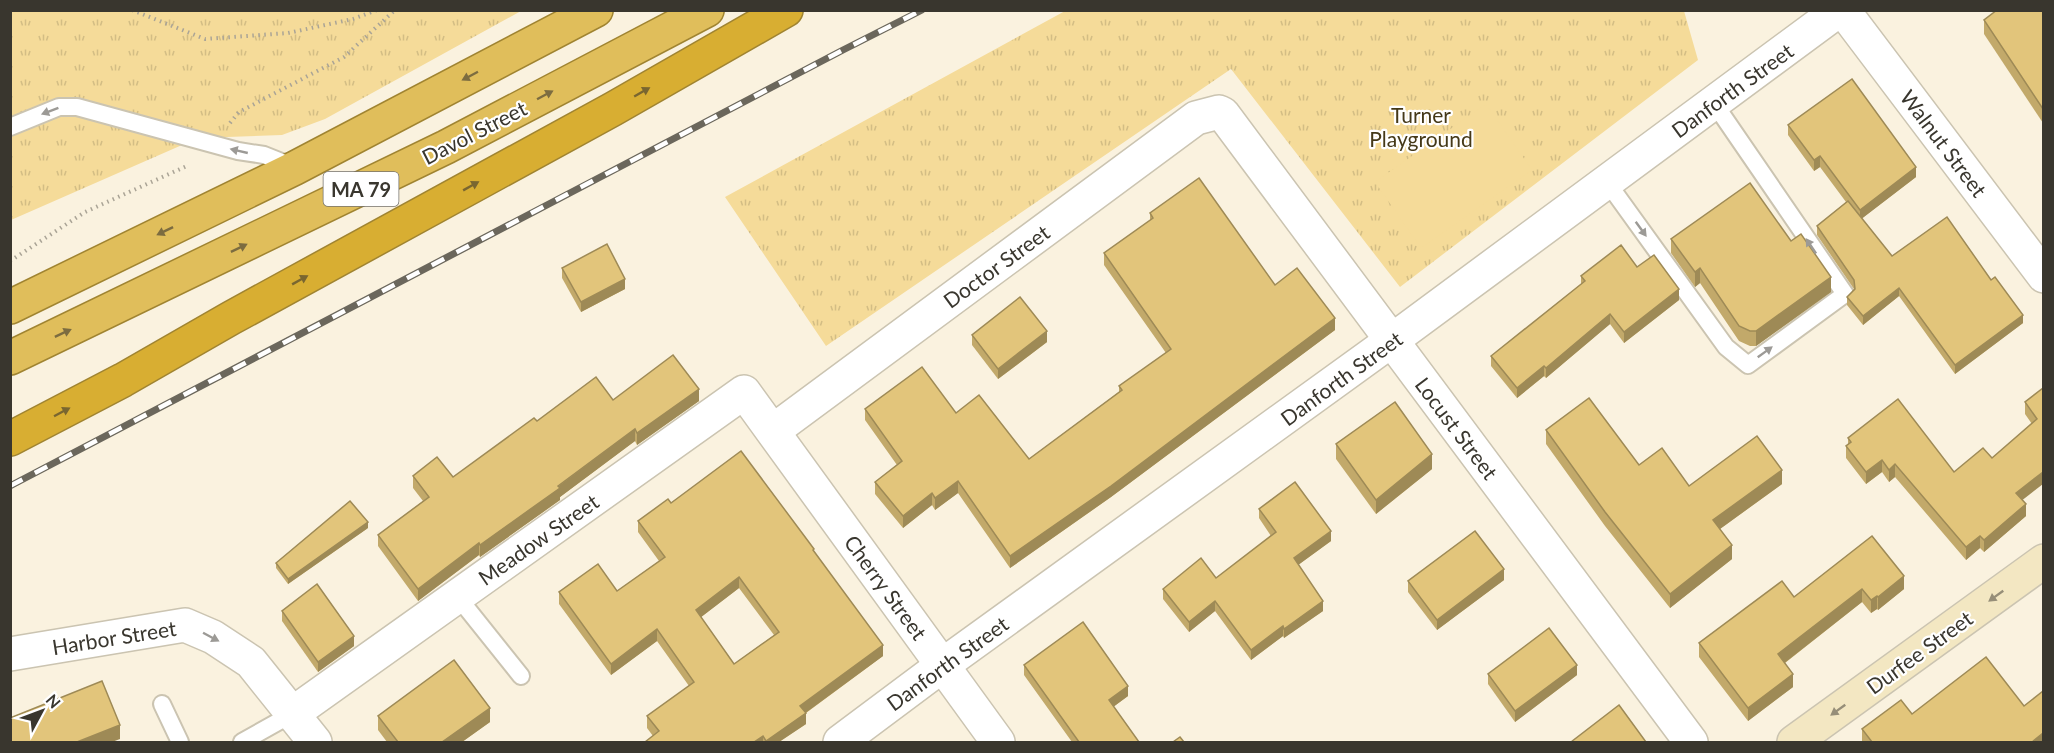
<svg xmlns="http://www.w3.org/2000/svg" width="2054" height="753" font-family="Lato,sans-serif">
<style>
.grass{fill:url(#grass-tufts)}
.pitch{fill:#f5db99}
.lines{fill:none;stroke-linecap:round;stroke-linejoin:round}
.service-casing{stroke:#cbc4b1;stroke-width:20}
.minor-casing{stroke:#cbc4b1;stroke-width:36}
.secondary-casing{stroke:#cbc4b1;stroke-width:36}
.trunk-casing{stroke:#a08431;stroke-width:36}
.motorway-casing{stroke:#a08431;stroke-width:36}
.path{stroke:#aaa496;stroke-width:4;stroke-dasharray:1.5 4.5;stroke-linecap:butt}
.service{stroke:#fff;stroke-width:16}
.minor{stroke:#fff;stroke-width:33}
.secondary{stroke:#f3e7c2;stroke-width:33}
.trunk{stroke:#e0be5b;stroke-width:33}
.motorway{stroke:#d8ae32;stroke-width:33}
.rail-casing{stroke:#6b675c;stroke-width:7}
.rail{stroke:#fff;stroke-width:4.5;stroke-dasharray:14;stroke-linecap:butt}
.wall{fill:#c2a96a;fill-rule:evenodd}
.shaded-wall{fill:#9e8a56}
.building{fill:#e2c57b;stroke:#9e8a56;stroke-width:1.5;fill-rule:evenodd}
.oneway{fill:#7c6c40}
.oneway2{fill:#796630}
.oneway3{fill:#9c9a96}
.oneway4{fill:#968e78}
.labels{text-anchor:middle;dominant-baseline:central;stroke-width:4.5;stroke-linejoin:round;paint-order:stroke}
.shield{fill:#fff;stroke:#74726d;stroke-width:1.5}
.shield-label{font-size:20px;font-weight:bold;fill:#39362e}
.street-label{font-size:21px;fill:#39362e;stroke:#fff}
.park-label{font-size:21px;fill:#453918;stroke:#fff}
</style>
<defs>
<pattern id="grass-tufts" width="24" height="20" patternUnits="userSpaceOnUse" patternTransform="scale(1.5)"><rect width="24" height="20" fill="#f5db99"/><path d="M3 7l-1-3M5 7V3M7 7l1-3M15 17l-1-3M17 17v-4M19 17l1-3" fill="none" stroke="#d3bd84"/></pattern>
</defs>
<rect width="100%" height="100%" fill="#faf2df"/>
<!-- grass -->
<g class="grass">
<polygon points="11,11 521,11 325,119 282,135 198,138 11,220"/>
<polygon points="1065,11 1684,11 1698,60 1400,287 1231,69 826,346 725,197"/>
</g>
<!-- pitch -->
<polygon class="pitch" points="1486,104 1532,170 1421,248 1375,182"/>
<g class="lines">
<!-- service casing -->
<g class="service-casing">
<g id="service">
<polyline points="10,127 59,107 77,107 238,151 264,155 294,167"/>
<polyline points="1607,182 1726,347 1748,365 1845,294 1714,103"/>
<polyline points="457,596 521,676"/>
<polyline points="162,704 180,742"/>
<polyline points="242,742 292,714"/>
</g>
</g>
<!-- minor casing -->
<g class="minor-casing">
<g id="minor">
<polyline points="1843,10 2044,276"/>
<polyline points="773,431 1196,118 1219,112 1223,114 1691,742"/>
<polyline points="10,654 185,625 213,637 251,662 315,742"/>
<polyline points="292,714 744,392 998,742"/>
<polyline points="840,742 951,659 1406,330 1839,10"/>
</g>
</g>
<!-- secondary casing -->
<g class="secondary-casing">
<polyline id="secondary" points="1794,742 2044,561"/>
</g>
<!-- trunk casing -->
<g class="trunk-casing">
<g id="trunk">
<polyline points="10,307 295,168 596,10"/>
<polyline points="10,358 446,147 707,10"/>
</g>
</g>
<!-- motorway casing -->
<g class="motorway-casing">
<polyline id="motorway" points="10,439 123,380 231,318 613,109 786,10"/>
</g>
<!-- path -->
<g class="path">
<polyline points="132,10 205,39 288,33 353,19 377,10"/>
<polyline points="230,123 239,112 344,57 395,10"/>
<polyline points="10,261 85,212 189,165"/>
</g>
<!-- service -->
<use href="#service" class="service"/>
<!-- minor -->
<use href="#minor" class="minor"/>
<!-- secondary -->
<use href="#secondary" class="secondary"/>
<!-- trunk -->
<use href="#trunk" class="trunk"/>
<!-- motorway -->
<use href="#motorway" class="motorway"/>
<!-- rail casing -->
<g class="rail-casing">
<polyline id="rail" points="10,486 843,50 922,10"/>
</g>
<!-- rail -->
<use href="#rail" class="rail"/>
</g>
<!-- wall -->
<g class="wall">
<polygon points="2043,10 2043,123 1984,34 1984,20"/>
<polygon points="1788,125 1916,177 1861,219 1892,256 2023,323 1955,374 1899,296 1863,325 1847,305 1847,297 1854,289 1817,235 1817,226 1846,202 1820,167 1814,171 1788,135"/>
<polygon points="1150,213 1275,285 1335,330 1111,497 1010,568 958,493 935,510 932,505 903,528 875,494 875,482 897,465 865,420 865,409 956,413 1029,459 1119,392 1119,386 1166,353 1104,265 1104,253 1150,221"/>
<polygon points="1671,239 1791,241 1831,292 1756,346 1750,346 1739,341 1700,283 1695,287 1671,253"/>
<polygon points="1637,267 1679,300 1624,343 1610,324 1546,378 1544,376 1517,398 1491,366 1491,356 1581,284 1581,276"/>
<polygon points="562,268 625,289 581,312 562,278"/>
<polygon points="972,335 1047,342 998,379 972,345"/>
<polygon points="2043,388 2022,500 2026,516 1984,552 1980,548 1966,560 1895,477 1889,482 1882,472 1866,484 1846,458 1846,446 1848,445 1848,438 1954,472 1992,458 2032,424 2025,414 2025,402"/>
<polygon points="613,400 699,401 637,445 635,441 560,497 560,500 480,557 479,555 418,601 378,546 378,535 423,501 413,488 413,476 453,477 537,421"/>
<polygon points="1546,430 1639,465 1689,486 1782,484 1720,529 1732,559 1670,608 1605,526 1546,444"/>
<polygon points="1336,444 1432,469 1376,514 1336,459"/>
<path d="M671 503 814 553 883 656 806 713V724L779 742H645L653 736 647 728V716L689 686 657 641 611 675 559 604V592L617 591 659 561 638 532V521ZM739 588 774 635 734 664 701 617Z"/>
<polygon points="1259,509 1331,541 1298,565 1323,611 1284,638 1283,636 1251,660 1215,611 1189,632 1163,599 1163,589 1216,578 1271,536 1259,518"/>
<polygon points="368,528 288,584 276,568 276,563"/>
<polygon points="1872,536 1904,589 1878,610 1877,609 1871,613 1862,602 1785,663 1793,687 1748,721 1699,657 1699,643 1794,597"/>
<polygon points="1504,580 1437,630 1408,592 1408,581"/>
<polygon points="282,611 354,646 318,672 282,621"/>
<polygon points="1024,665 1128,696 1113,707 1139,742 1072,742 1024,675"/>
<polygon points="1488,674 1577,675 1515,722 1488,684"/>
<polygon points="2024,706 2043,742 1863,742 1862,741 1862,729 1912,714"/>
<polygon points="378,716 490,722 462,742 387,742 378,730"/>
</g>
<!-- shaded-wall -->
<g class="shaded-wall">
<polygon points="1820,156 1820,167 1814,171 1814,160"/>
<polygon points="1916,167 1916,177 1860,220 1860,210"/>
<polygon points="1700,268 1700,283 1695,287 1695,272"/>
<polygon points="1831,277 1831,292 1756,346 1756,331"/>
<polygon points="625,279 625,289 581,312 581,302"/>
<polygon points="1899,288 1899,296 1863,325 1863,316"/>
<polygon points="1679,289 1679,300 1624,343 1624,332"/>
<polygon points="1610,314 1610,324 1546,378 1546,368"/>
<polygon points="2023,315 2023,323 1955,374 1955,365"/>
<polygon points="1335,318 1335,330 1111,497 1010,568 1010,556"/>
<polygon points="1047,331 1047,342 998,379 998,369"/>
<polygon points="1544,366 1544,376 1517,398 1517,388"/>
<polygon points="699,389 699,401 637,445 637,433"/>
<polygon points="635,429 635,441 560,497 560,500 480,557 480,545"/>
<polygon points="1432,454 1432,469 1376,514 1376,500"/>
<polygon points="1882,460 1882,472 1866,484 1866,472"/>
<polygon points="1895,464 1895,477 1889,482 1889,470"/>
<polygon points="1782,470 1782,484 1713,534 1713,520"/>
<polygon points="2043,472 2043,484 2016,505 2016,493"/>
<polygon points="958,481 958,493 935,510 935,498"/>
<polygon points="932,493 932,505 903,528 903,516"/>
<polygon points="2026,504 2026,516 1984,552 1984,540"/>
<polygon points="368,522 368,528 288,584 288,579"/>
<polygon points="1331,531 1331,541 1294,568 1294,558"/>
<polygon points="1980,536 1980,548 1966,560 1966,547"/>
<polygon points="479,543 479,555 418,601 418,589"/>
<polygon points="1732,545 1732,559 1670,608 1670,594"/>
<polygon points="1504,569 1504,580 1437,630 1437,620"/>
<polygon points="1904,576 1904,589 1878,610 1878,597"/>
<polygon points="739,577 739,588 696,621 696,610"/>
<polygon points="1862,589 1862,602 1778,668 1778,654"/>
<polygon points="1877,596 1877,609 1871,613 1871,600"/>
<polygon points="1215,601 1215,611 1189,632 1189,622"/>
<polygon points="1323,601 1323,611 1284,638 1284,629"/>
<polygon points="1283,626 1283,636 1251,660 1251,650"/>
<polygon points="657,629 657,641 611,675 611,664"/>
<polygon points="354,636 354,646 318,672 318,662"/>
<polygon points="883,645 883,656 804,714 806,713 806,724 779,742 766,742 766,741 800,706"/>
<polygon points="1577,665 1577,675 1515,722 1515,711"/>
<polygon points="1793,674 1793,687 1748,721 1748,708"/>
<polygon points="1128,686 1128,696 1109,710 1109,700"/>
<polygon points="490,708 490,722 462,742 442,742"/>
<polygon points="120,725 120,739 112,742 77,742"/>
<polygon points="2043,733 2043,742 2032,742"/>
<polygon points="763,736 763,742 754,742"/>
</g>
<!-- building -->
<g class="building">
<polygon points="1997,10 2043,10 2043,109 1984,20"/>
<polygon points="1852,79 1916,167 1860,210 1820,156 1814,160 1788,125"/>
<polygon points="1199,178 1275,285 1297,268 1335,318 1111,486 1010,556 958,481 935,498 932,493 903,516 875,482 902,461 865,409 922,367 956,413 979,395 1029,459 1122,390 1119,386 1171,349 1104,253 1153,218 1150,213"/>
<polygon points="1750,183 1791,241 1801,234 1831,277 1756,331 1750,331 1739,326 1700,268 1695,272 1671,239"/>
<polygon points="1848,201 1892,256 1947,217 1991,280 1995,277 2023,315 1955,365 1899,288 1863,316 1847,297 1855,289 1854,280 1817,226"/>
<polygon points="607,244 625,279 581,302 562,268"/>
<polygon points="1621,245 1637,267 1654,255 1679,289 1624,332 1610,314 1546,368 1544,366 1517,388 1491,356 1585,281 1581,276"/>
<polygon points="1020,297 1047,331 998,369 972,335"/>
<polygon points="673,355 699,389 637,433 635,429 558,486 560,488 480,545 479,543 418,589 378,535 429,497 413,476 437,457 453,477 534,418 537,421 596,377 613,400"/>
<polygon points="2043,388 2043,472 2016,493 2026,504 1984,540 1980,536 1966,547 1895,464 1889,470 1882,460 1866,472 1846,446 1851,442 1848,438 1898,399 1954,472 1983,448 1992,458 2037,419 2025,402"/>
<polygon points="1589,398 1639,465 1662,448 1689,486 1757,436 1782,470 1713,520 1732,545 1670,594 1605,512 1546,430"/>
<polygon points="1395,402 1432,454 1376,500 1336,444"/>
<path d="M741 451 814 549 813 550 883 645 800 706 806 713 766 741 763 736 754 742H645L659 731 647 716 694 682 657 629 611 664 559 592 598 564 617 591 665 557 638 521 668 499 671 503ZM739 577 779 632 734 664 696 610Z"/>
<polygon points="1295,482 1331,531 1294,558 1323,601 1284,629 1283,626 1251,650 1215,601 1189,622 1163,589 1201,558 1216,578 1276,532 1259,509"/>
<polygon points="350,501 368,522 288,579 276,563"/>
<polygon points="1475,531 1504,569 1437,620 1408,581"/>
<polygon points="1872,536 1904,576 1878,597 1877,596 1871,600 1862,589 1778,654 1793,674 1748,708 1699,643 1782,581 1794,597"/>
<polygon points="317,584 354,636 318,662 282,611"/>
<polygon points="1083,622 1128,686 1109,700 1139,742 1079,742 1024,665"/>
<polygon points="1549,628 1577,665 1515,711 1488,674"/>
<polygon points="1986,657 2024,706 2043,691 2043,733 2032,742 1872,742 1862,729 1901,700 1912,714"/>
<polygon points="454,660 490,708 442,742 398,742 378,716"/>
<polygon points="102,681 120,725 77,742 10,742 10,718"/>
<polygon points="1619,705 1646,742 1571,742"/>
<polygon points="1180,737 1184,742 1173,742"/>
</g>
<!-- one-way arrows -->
<defs><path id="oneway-solid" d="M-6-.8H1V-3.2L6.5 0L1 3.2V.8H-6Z" transform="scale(1.5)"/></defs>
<g class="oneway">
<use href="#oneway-solid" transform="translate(470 76) rotate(152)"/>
<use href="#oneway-solid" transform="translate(545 95) rotate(-28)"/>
<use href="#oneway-solid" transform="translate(165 231) rotate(154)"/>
<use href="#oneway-solid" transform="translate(239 248) rotate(-26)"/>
<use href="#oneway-solid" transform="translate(63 333) rotate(-25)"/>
</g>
<g class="oneway2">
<use href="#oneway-solid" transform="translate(642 92) rotate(-30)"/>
<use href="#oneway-solid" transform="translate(471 186) rotate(-29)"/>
<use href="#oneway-solid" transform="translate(300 280) rotate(-29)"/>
<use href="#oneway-solid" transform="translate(62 412) rotate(-28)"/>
</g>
<g class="oneway3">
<use href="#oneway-solid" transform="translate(50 111) rotate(159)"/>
<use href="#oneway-solid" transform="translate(239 151) rotate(-167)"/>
<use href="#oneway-solid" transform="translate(1641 229) rotate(54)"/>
<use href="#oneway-solid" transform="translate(1811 246) rotate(-124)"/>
<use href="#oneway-solid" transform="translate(1765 352) rotate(-36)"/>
<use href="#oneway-solid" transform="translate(211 637) rotate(28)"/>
</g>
<g class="oneway4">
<use href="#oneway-solid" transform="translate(1996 596) rotate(144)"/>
<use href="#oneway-solid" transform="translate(1838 710) rotate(144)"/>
</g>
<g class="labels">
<!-- shield labels -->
<rect class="shield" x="323.5" y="172" width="75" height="34" rx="4.5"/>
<g class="shield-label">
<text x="361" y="189">MA 79</text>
</g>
<!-- street labels -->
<g class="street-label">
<text transform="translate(1732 90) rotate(-36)">Danforth Street</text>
<text transform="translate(474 132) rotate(-27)">Davol Street</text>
<text transform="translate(1944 143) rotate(53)">Walnut Street</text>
<text transform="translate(996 266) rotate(-36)">Doctor Street</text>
<text transform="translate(1341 378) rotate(-36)">Danforth Street</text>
<text transform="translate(1457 428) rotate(53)">Locust Street</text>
<text transform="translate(538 539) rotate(-35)">Meadow Street</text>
<text transform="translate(886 587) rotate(54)">Cherry Street</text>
<text transform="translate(114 637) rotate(-9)">Harbor Street</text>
<text transform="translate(1919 652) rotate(-36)">Durfee Street</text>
<text transform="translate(947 663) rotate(-36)">Danforth Street</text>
</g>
<!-- park labels -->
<g class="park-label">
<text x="1421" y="114">Turner<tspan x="1421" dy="24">Playground</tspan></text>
</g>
</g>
<!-- border -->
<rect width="2054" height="753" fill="none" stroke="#39362e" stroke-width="24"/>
<!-- north arrow -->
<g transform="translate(42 711) rotate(49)" stroke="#ffffff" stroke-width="4.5" paint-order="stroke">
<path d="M0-4.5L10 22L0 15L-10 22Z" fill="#39362e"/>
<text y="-9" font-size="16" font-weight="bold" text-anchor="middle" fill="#39362e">N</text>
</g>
</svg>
